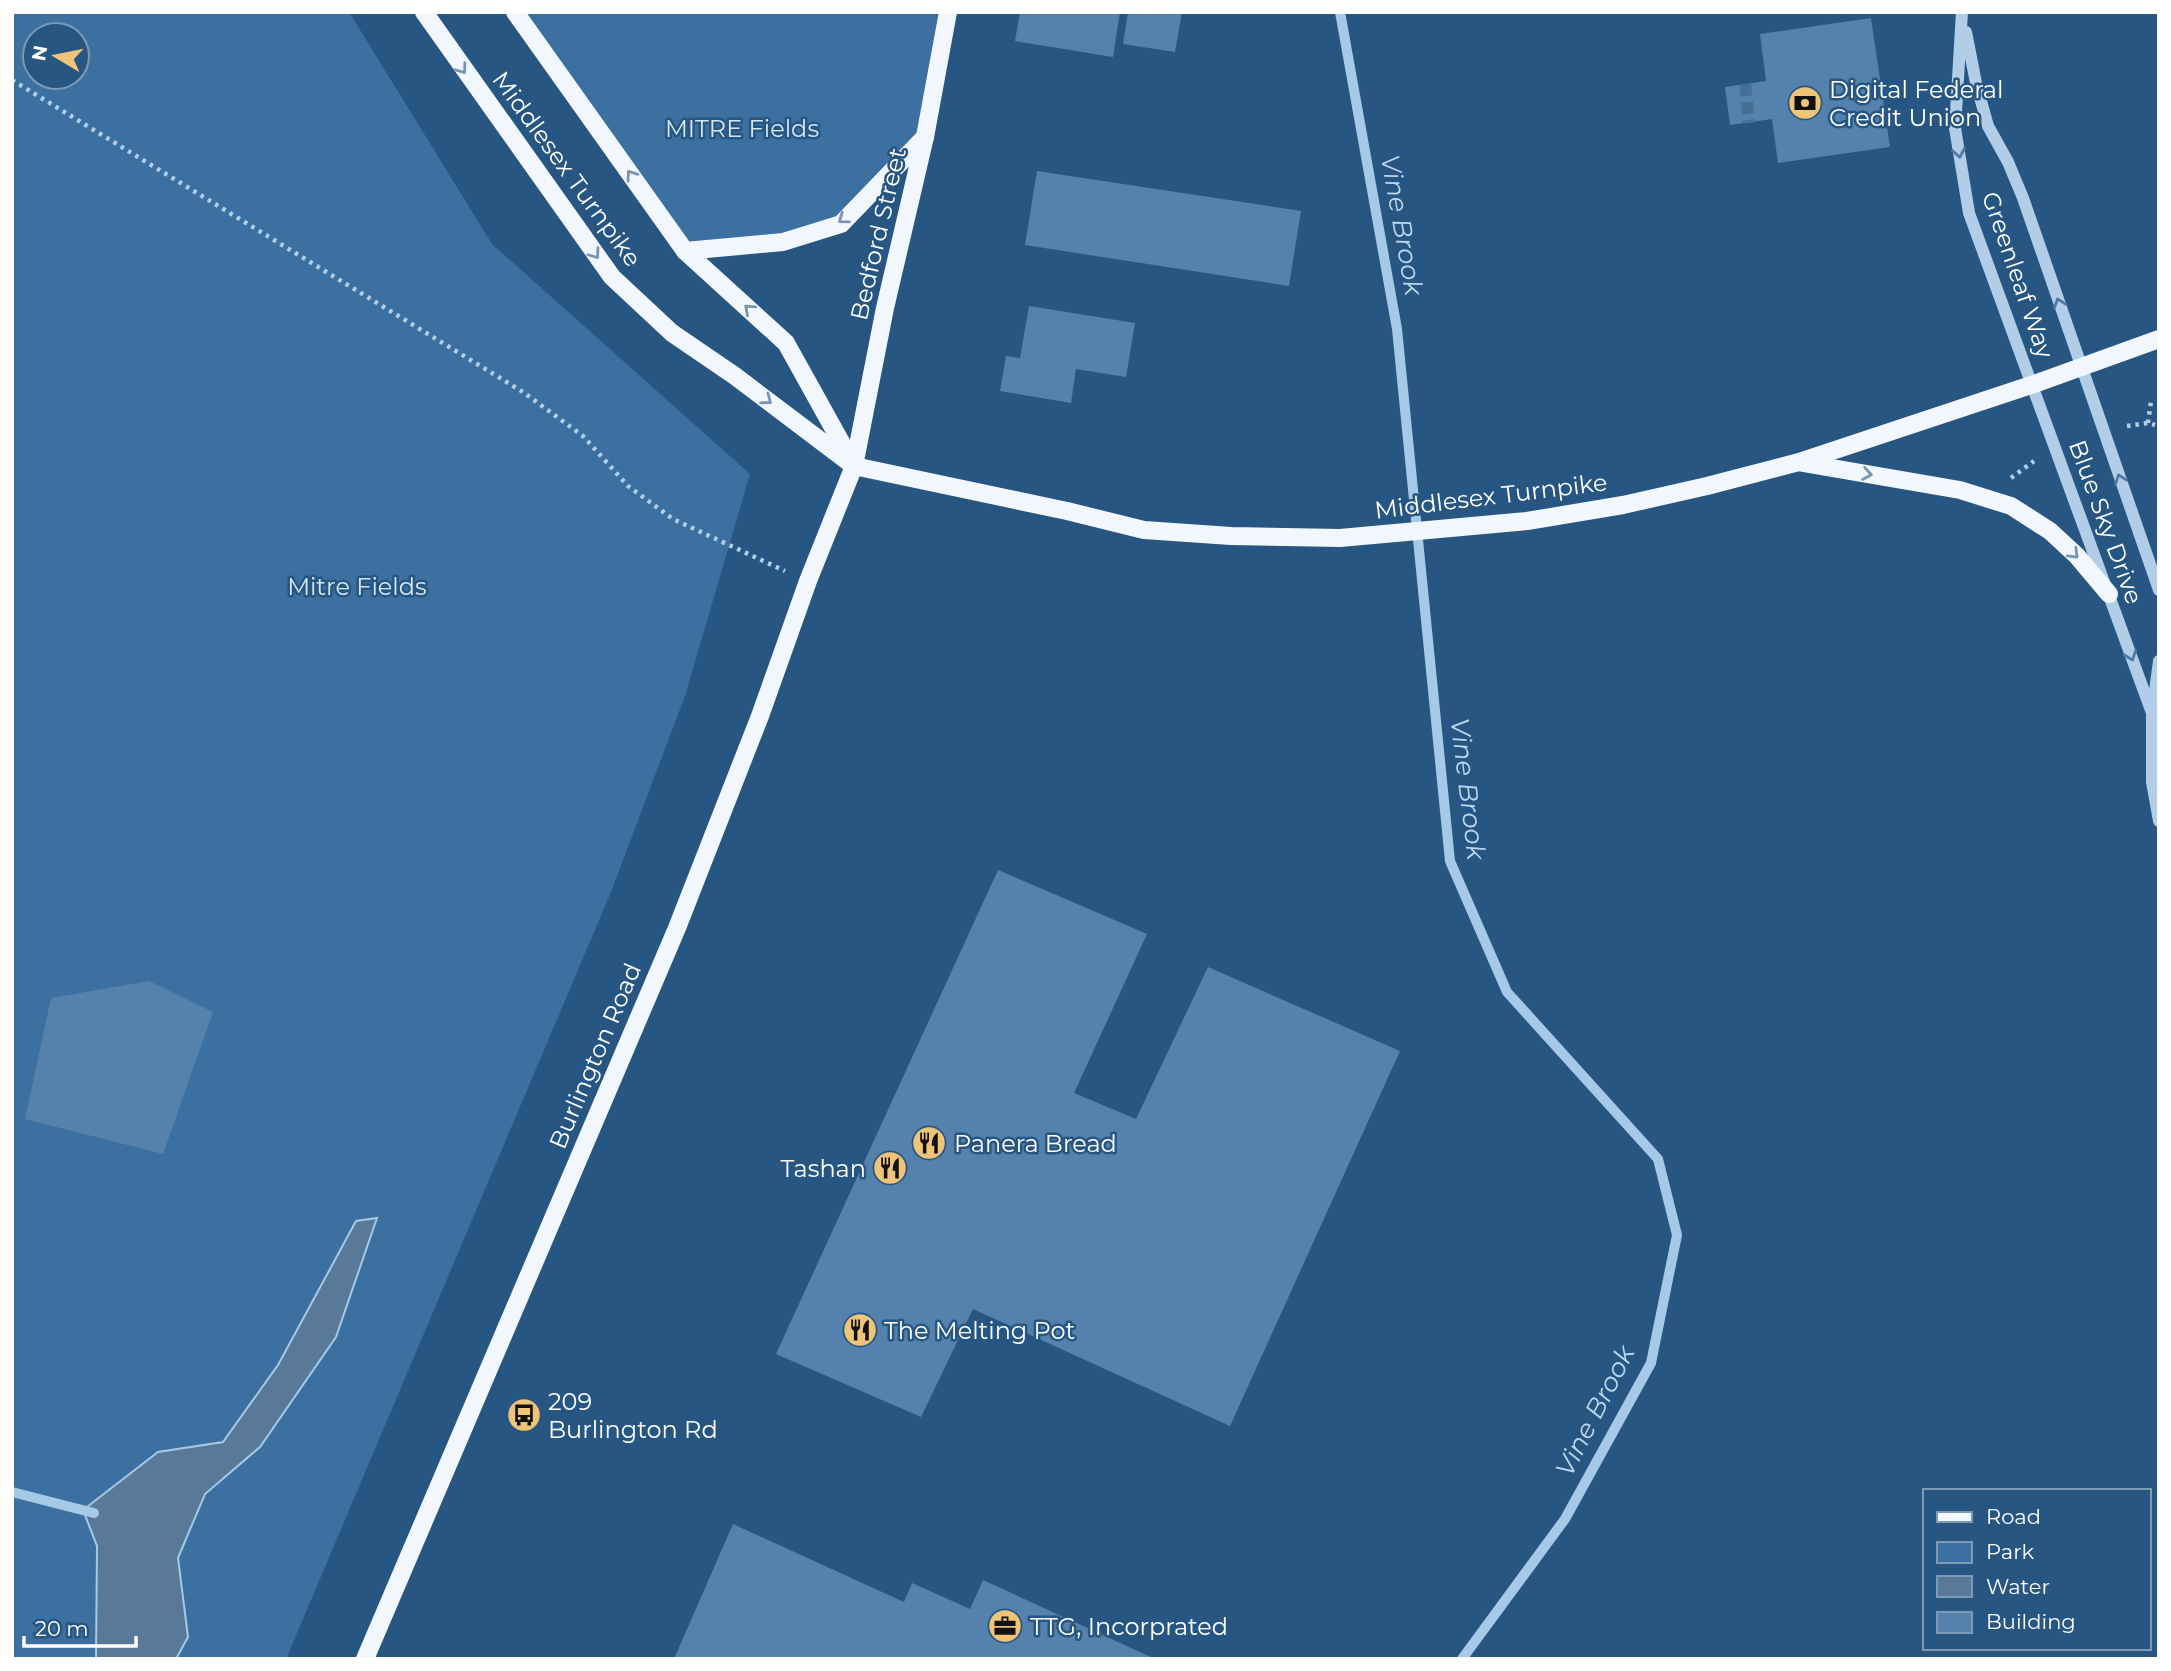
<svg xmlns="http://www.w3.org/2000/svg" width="2171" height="1671" font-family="Montserrat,sans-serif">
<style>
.green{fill:#3c70a0;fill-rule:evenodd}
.water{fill:#587998;stroke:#a5c9e7;stroke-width:2}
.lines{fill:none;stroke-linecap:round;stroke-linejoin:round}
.stream{stroke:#a5c9e7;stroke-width:10}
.building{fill:#5482ad}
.minor-tunnel{stroke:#476f96;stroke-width:12;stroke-dasharray:12 6;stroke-linecap:butt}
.path{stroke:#b1cde7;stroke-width:4.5;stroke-dasharray:3.5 5;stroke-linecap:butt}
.minor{stroke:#b1cde7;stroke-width:12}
.major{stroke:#f2f7fe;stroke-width:18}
.oneway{stroke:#7896b4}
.oneway2{stroke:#507aa1}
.labels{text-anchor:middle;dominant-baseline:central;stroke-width:5;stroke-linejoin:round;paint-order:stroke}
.poi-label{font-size:24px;fill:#fff;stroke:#275683;text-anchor:start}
.park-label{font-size:24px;fill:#d4e6f6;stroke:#275683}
.street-label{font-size:24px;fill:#fff;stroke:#275683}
.water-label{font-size:26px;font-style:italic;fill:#bcd7ee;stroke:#275683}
</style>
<rect width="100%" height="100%" fill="#275683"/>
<!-- green -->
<g class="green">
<path d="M12 12H349L492 244 750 474 685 696 611 892 286 1659H12ZM35 35H77V77H35Z"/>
<polygon points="515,12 948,12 925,137 841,224 685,251"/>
</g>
<!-- water -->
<polygon class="water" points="377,1218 336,1337 260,1447 205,1494 178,1558 188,1637 176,1659 96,1659 97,1546 83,1510 158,1452 223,1442 278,1365 356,1221"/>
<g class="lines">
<!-- stream -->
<g class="stream">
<polyline points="1340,12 1397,329 1450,861 1507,992 1658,1159 1677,1235 1651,1363 1565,1519 1462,1659"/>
<polyline points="12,1492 94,1513"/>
</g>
</g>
<!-- building -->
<g class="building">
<polygon points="1020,12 1120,12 1113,57 1015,41"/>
<polygon points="1128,12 1182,12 1175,52 1123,44"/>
<polygon points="1871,18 1890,147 1778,163 1772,119 1730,125 1725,87 1766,81 1760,34"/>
<polygon points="1037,171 1301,211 1289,286 1025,245"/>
<polygon points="1029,306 1135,323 1126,377 1076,369 1071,403 1000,391 1006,356 1020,358"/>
<polygon points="998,870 1147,934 1074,1093 1136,1119 1208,967 1400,1051 1230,1426 973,1309 921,1417 776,1354"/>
<polygon points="149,981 213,1012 163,1154 25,1119 51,998"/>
<polygon points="733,1524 904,1602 912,1583 970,1609 983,1580 1155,1659 674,1659"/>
</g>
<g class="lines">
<!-- minor-tunnel -->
<polyline class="minor-tunnel" points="1745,84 1749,123"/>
<!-- path -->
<g class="path">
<polyline points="12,80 523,392 583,436 628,486 673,519 785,571"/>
<polyline points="2148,423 2151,401"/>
<polyline points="2127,426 2148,423 2155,425"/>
<polyline points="2011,478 2034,461"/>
</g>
<!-- minor -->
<g class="minor">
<polyline points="1962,12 1955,128 1969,213 2152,713"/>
<polyline points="1966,32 1976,83 1988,126 2008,162 2023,198 2159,590"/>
<polyline points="2159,661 2152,713 2152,782 2159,821"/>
</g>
<!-- major -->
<g class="major">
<polyline points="424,12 612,277 672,333 735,376 854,466 1067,511 1144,530 1231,536 1340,538 1527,521 1623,505 1707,486 1799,462 2034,384 2159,339"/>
<polyline points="515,12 685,251 786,343 851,460"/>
<polyline points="685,251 783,242 841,224 925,137"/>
<polyline points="1803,463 1960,490 2011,506 2050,531 2077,556 2109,594"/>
<polyline points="365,1659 677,928 760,716 808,581 854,466 885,308 925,137 948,12"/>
</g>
</g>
<!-- one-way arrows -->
<defs><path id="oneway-chevron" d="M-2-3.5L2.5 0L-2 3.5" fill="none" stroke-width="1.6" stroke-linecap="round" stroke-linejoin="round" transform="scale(1.75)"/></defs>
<g class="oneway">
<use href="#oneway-chevron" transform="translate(462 69) rotate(54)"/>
<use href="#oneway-chevron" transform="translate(631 175) rotate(-125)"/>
<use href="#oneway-chevron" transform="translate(843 219) rotate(144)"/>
<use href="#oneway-chevron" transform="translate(595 254) rotate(54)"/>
<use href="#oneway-chevron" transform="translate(749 309) rotate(-138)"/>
<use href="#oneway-chevron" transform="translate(767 400) rotate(37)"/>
<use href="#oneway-chevron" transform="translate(1867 474) rotate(10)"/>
<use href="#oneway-chevron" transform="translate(2074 554) rotate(45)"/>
</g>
<g class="oneway2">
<use href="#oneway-chevron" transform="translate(1959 153) rotate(80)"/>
<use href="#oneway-chevron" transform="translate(2059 303) rotate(-109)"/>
<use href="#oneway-chevron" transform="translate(2120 479) rotate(-109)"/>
<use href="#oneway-chevron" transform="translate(2131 656) rotate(70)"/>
</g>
<!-- icons -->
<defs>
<g id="bank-disc" transform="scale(1.75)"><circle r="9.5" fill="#efc477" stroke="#275683"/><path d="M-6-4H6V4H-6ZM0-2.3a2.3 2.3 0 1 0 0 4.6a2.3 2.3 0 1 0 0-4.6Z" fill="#111"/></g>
<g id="restaurant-disc" transform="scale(1.75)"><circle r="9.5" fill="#efc477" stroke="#275683"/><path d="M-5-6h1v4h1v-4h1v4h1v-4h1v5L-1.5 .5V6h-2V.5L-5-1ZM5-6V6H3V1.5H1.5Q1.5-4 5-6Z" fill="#111"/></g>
<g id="bus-disc" transform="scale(1.75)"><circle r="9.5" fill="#efc477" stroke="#275683"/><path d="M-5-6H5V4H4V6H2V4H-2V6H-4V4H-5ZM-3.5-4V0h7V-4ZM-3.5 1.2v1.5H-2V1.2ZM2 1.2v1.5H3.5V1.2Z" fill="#111"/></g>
<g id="office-disc" transform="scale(1.75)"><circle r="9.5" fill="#efc477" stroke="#275683"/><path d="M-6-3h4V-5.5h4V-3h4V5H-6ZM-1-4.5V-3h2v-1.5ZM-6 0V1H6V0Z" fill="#111"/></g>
</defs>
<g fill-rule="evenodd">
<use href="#bank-disc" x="1805" y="103"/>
<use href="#restaurant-disc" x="929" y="1143"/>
<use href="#restaurant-disc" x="890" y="1168"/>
<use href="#restaurant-disc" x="860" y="1330"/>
<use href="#bus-disc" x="524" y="1415"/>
<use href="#office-disc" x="1005" y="1626"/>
</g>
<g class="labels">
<!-- poi labels -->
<g class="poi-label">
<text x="1829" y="89">Digital Federal<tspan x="1829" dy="28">Credit Union</tspan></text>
<text x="954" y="1143">Panera Bread</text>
<text x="866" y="1168" text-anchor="end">Tashan</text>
<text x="884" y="1330">The Melting Pot</text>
<text x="548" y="1401">209<tspan x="548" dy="28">Burlington Rd</tspan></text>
<text x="1030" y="1626">TTG, Incorprated</text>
</g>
<!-- park labels -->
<g class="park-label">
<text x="742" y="128">MITRE Fields</text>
<text x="357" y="586">Mitre Fields</text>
</g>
<!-- street labels -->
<g class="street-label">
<text transform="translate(567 169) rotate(54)">Middlesex Turnpike</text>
<text transform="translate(878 234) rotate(-77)">Bedford Street</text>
<text transform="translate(2018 275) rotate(71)">Greenleaf Way</text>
<text transform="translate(1491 496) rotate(-7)">Middlesex Turnpike</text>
<text transform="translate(2106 522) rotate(70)">Blue Sky Drive</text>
<text transform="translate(595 1056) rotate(-67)">Burlington Road</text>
</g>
<!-- water labels -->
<g class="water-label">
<text transform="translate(1402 225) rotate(80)">Vine Brook</text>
<text transform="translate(1468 789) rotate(83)">Vine Brook</text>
<text transform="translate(1595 1411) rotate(-63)">Vine Brook</text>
</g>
</g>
<!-- border -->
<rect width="2171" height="1671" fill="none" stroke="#ffffff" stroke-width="28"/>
<!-- legend -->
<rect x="1923" y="1489" width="228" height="161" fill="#275683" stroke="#7d9ab5" stroke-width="2"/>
<rect x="1937" y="1512" width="35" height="10" fill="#f2f7fe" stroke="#7d9ab5" stroke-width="2"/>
<text x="1986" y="1524" font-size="21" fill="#ffffff">Road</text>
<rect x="1937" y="1542" width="35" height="21" fill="#3c70a0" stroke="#7d9ab5" stroke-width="2"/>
<text x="1986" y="1559" font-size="21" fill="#ffffff">Park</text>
<rect x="1937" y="1576" width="35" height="21" fill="#587998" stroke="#7d9ab5" stroke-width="2"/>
<text x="1986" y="1594" font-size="21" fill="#ffffff">Water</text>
<rect x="1937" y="1612" width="35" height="21" fill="#5482ad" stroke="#7d9ab5" stroke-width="2"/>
<text x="1986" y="1629" font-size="21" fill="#ffffff">Building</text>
<!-- north arrow -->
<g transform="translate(56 56) rotate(280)"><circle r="33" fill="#275683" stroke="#7d9ab5" stroke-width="2"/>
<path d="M0-5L12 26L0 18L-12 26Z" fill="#efc477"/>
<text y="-10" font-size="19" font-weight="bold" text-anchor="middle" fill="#ffffff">N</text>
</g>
<!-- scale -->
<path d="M24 1636v10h112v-10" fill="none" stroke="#ffffff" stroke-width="3.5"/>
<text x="35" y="1636" font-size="21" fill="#ffffff" stroke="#275683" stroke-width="5" paint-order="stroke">20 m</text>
</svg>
